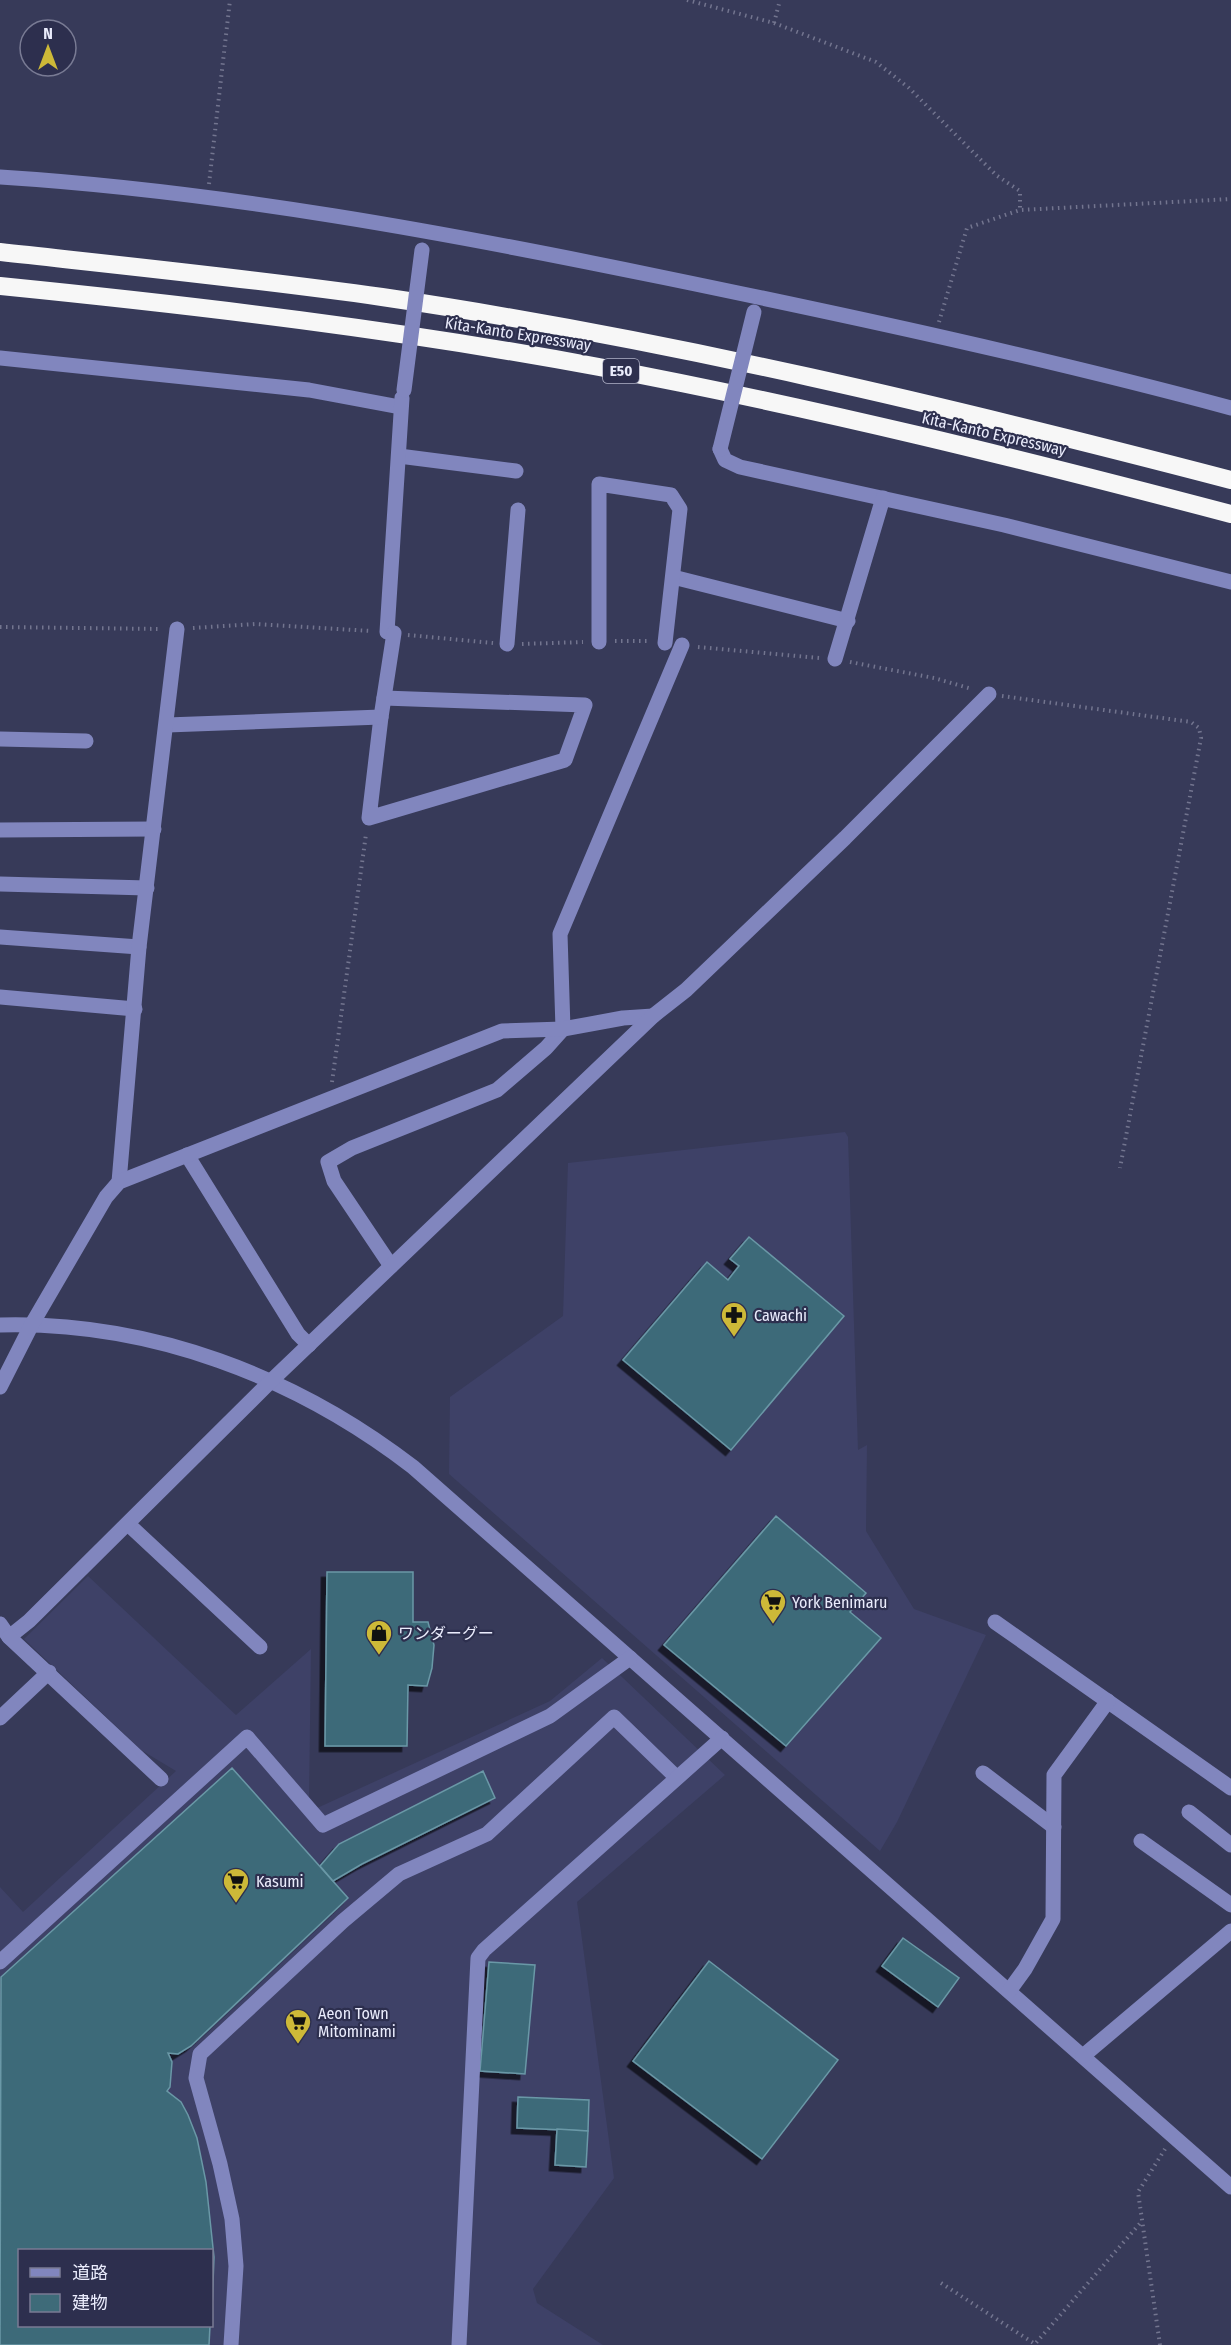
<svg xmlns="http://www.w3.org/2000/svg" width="1231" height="2345" font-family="'Fira Sans Condensed','Noto Sans JP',sans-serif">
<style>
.built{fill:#3e4167;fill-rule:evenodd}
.building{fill:#3e6b79;stroke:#6a98a7;stroke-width:1.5;filter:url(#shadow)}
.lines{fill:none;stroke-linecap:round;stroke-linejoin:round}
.path{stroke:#73758f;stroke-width:4;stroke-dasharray:1.5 4.5;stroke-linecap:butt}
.minor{stroke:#8186be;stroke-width:15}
.highway{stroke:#f7f7f7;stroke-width:18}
.minor-bridge{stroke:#8186be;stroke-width:15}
.labels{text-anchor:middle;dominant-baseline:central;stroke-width:4.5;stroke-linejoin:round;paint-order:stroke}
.shield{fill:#2d2f4e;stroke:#b1b3c8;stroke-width:1.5}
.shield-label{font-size:15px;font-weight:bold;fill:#eaecfc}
.street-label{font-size:16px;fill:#eaecfc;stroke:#2d2f4e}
.poi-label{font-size:16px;fill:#eaecfc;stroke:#2d2f4e;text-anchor:start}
</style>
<defs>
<filter id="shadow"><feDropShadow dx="-5.5" dy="5.5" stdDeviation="0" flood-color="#0009"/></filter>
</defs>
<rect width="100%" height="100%" fill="#373a59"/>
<!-- built -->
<g class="built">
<polygon points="845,1132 848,1137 858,1450 867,1445 866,1531 914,1609 986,1635 897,1822 880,1851 449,1474 450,1397 563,1316 568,1163"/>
<path d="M88 1576 236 1715 311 1649 309 1801 315 1809 550 1701 602 1658 725 1775 577 1902 614 2178 533 2289 537 2303 603 2345H0V1887L23 1912 176 1771 141 1750 24 1639ZM20 2250H212V2326H20Z"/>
</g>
<!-- building -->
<g class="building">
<polygon points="749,1237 844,1316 731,1450 623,1360 707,1262 728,1280 739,1266 730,1259"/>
<polygon points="776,1516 866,1593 850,1612 881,1638 786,1746 664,1645"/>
<polygon points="327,1572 413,1572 413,1622 428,1622 434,1645 432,1668 427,1686 408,1685 407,1746 325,1746"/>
<polygon points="232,1768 348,1898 191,2046 178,2054 168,2053 172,2062 170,2087 167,2091 181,2102 188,2115 197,2138 206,2182 214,2257 212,2309 212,2250 20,2250 20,2326 210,2326 209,2345 0,2345 1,1977"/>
<polygon points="483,1771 495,1798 362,1864 333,1881 320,1866 339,1844"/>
<polygon points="903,1938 959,1978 938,2007 882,1966"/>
<polygon points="709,1961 838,2060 762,2159 633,2061"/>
<polygon points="489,1962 535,1965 525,2074 480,2071"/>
<polygon points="518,2097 589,2100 588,2131 517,2128"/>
<polygon points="557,2129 588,2131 586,2167 555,2165"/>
</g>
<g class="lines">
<!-- path -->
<g class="path">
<polyline points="687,0 774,23 876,62 909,88 996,175 1020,191 1020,210"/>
<polyline points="774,23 780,0"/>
<polyline points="209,184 230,0"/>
<polyline points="939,322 967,228 1020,210 1231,199"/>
<polyline points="0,627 161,629"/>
<polyline points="193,628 255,624 371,631"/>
<polyline points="408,635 493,643"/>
<polyline points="615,641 649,641"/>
<polyline points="522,644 583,642"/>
<polyline points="698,647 819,658"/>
<polyline points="850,662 934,678 972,689"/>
<polyline points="1002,696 1191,722 1199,728 1201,738 1120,1168"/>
<polyline points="332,1082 366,834"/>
<polyline points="941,2283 1035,2344 1142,2221"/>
<polyline points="1160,2345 1138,2192 1165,2149"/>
</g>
<!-- minor -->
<g class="minor">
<path d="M0 177C221 191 449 233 666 278 855 317 1045 358 1231 408"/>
<polyline points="0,358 309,390 400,407"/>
<polyline points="720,449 725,460 740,467 1004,525 1231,582"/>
<polyline points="399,456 516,471"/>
<polyline points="673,577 848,621"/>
<polyline points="387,632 402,398"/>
<polyline points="599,642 599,484 671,495 680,509 665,643"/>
<polyline points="507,644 518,510"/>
<polyline points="835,659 883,498"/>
<polyline points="381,717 369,818 565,760 585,705 384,698"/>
<polyline points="167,725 381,717 394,633"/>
<polyline points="0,739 86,741"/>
<polyline points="0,830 154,829"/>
<polyline points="0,884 147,888"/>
<polyline points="0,937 139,947"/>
<polyline points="0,997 135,1009"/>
<polyline points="187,1155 298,1334 309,1345"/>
<polyline points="119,1182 139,947 177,629"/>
<polyline points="391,1266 334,1181 328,1162 352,1148 497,1090 546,1048 563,1029 560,934 682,645"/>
<path d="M0 1325C150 1321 295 1376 413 1467L1231 2187"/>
<polyline points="0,1387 32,1324 106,1197 119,1182 502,1031 563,1029 623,1018 653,1016"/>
<polyline points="128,1524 260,1647"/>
<polyline points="995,1622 1231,1788"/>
<polyline points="0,1624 9,1637 29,1621 272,1380 653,1016 686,990 845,838 989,694"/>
<polyline points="9,1637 161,1779"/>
<polyline points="0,1718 49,1672"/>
<polyline points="983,1773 1054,1827"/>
<polyline points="1189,1812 1231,1845"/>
<polyline points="1141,1841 1231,1905"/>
<polyline points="0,1962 247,1737 323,1825 550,1716 630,1658"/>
<polyline points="1009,1991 1025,1969 1053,1919 1054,1775 1108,1701"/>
<polyline points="1083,2056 1231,1931"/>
<polyline points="231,2345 236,2266 232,2219 220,2164 196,2078 200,2054 343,1921 399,1874 487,1834 614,1717 676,1777"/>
<polyline points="459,2345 478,1958 484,1950 722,1738"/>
</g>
<!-- highway -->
<g class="highway">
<path d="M0 252C127 266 255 279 382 297 668 339 951 407 1231 480"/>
<path d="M0 286C200 306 401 330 599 367 812 407 1022 459 1231 514"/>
</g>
<!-- minor-bridge -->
<g class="minor-bridge">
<polyline points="404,390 422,250"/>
<polyline points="720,449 754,312"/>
</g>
</g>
<!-- icons -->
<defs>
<g id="pharmacy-pin" transform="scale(1.35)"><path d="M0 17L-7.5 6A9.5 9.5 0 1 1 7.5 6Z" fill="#cdb938" stroke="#2d2f4e"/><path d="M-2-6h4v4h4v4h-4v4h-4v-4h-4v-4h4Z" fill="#111"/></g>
<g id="supermarket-pin" transform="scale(1.35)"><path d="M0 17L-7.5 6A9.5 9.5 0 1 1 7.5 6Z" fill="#cdb938" stroke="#2d2f4e"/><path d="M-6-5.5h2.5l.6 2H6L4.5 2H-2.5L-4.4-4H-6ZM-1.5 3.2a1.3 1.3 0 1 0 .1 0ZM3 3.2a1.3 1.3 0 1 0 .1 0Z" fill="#111"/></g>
<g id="shop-pin" transform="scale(1.35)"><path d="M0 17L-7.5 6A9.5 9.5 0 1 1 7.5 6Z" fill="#cdb938" stroke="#2d2f4e"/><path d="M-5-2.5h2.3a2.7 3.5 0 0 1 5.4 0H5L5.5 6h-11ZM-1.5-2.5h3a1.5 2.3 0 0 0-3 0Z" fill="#111"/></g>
</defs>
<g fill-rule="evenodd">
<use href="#pharmacy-pin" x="734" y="1315"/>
<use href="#supermarket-pin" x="773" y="1602"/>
<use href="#shop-pin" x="379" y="1633"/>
<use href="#supermarket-pin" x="236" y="1881"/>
<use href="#supermarket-pin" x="298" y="2022"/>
</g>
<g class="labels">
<!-- shield labels -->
<rect class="shield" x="603" y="359" width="36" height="24" rx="4.5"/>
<g class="shield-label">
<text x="621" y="371">E50</text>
</g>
<!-- street labels -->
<g class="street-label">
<text transform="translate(518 334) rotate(9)">Kita-Kanto Expressway</text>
<text transform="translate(994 434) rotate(13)">Kita-Kanto Expressway</text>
</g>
<!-- poi labels -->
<g class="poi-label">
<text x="754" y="1315">Cawachi</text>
<text x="792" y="1602">York Benimaru</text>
<text x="398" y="1633">ワンダーグー</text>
<text x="256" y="1881">Kasumi</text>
<text x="318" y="2013">Aeon Town<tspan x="318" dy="18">Mitominami</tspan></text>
</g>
</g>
<!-- legend -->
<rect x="18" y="2249" width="195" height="78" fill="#2d2f4e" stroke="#797b94" stroke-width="1.5"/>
<rect x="30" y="2268" width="30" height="9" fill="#8186be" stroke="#797b94" stroke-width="1.5"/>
<text x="72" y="2279" font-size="18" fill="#eaecfc">道路</text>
<rect x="30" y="2294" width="30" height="18" fill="#3e6b79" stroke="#797b94" stroke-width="1.5"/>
<text x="72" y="2309" font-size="18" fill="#eaecfc">建物</text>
<!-- north arrow -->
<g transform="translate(48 48)"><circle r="28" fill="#2d2f4e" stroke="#797b94" stroke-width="1.5"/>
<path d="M0-4.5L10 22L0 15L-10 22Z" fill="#cdb938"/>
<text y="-9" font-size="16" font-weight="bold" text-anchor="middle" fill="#eaecfc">N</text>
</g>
</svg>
